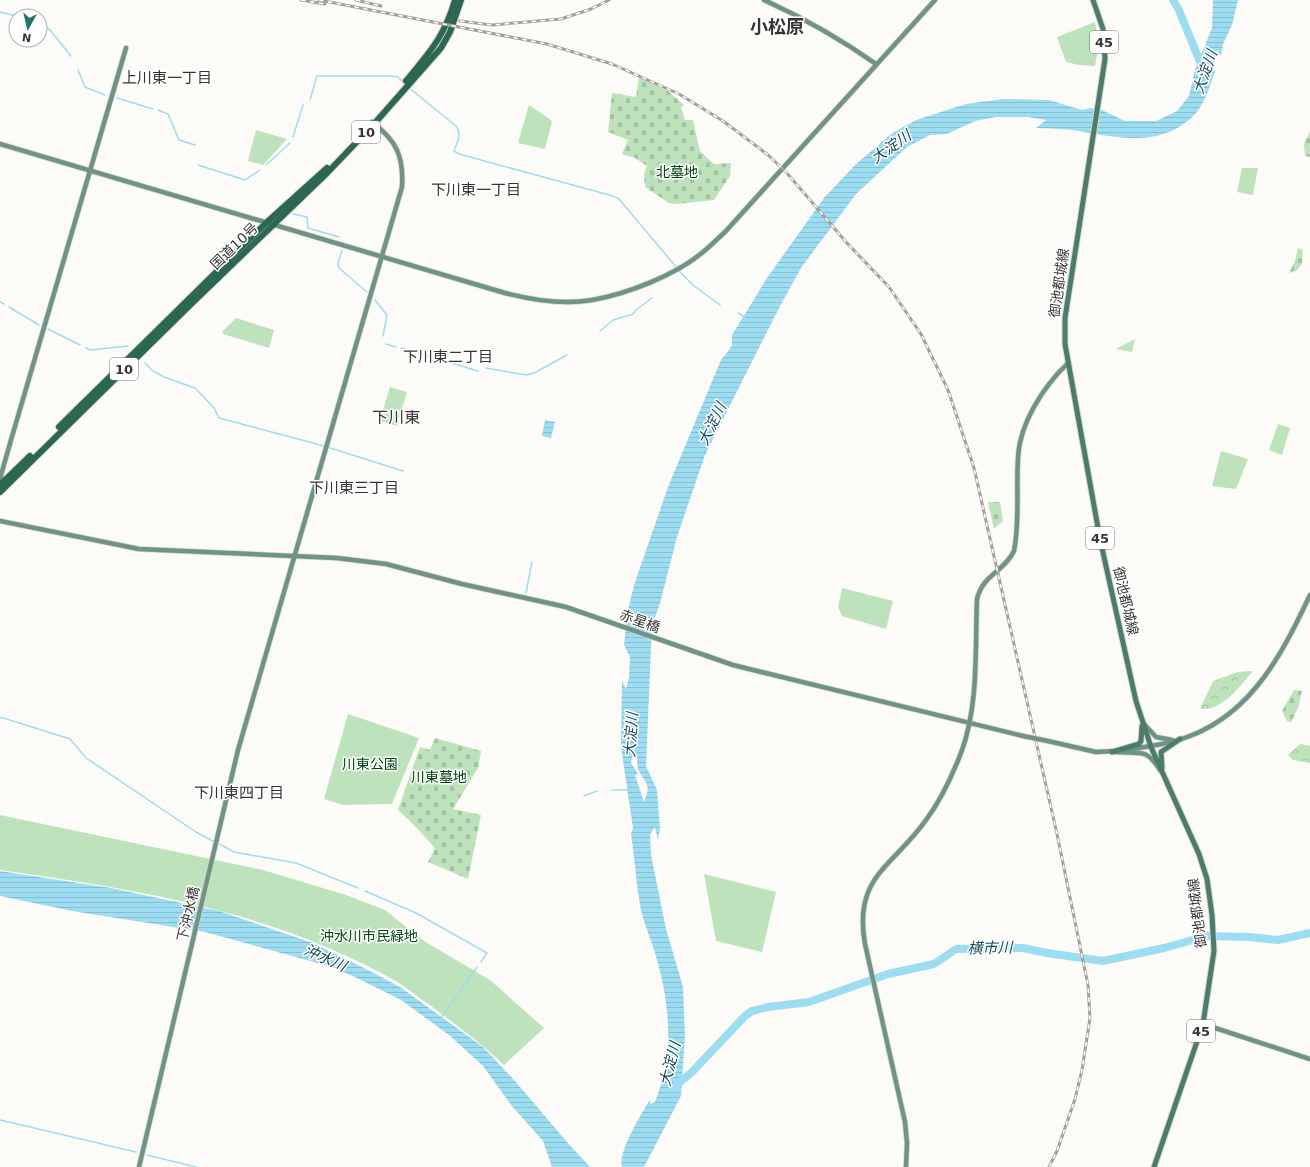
<svg xmlns="http://www.w3.org/2000/svg" width="1310" height="1167" font-family="'DejaVu Sans','Noto Sans JP',sans-serif">
<style>
.forest{fill:url(#forest-crowns)}
.cemetery{fill:url(#cemetery-stones)}
.park{fill:#bde2bc}
.water{fill:url(#water-rules);fill-rule:evenodd}
.lines{fill:none;stroke-linecap:round;stroke-linejoin:round}
.stream{stroke:#9dddf1;stroke-width:1.5}
.river{stroke:#9dddf1;stroke-width:8}
.secondary-casing{stroke:#d9d7d5;stroke-width:6}
.primary-casing{stroke:#d9d7d5;stroke-width:7}
.highway-casing{stroke:#d9d7d5;stroke-width:8}
.secondary{stroke:#6f9485;stroke-width:4.5}
.primary{stroke:#4c7c6a;stroke-width:5}
.highway{stroke:#2c6752;stroke-width:6}
.rail-casing{stroke:#a2a09e;stroke-width:3}
.rail{stroke:#fff;stroke-width:1.5;stroke-dasharray:4.5;stroke-linecap:butt}
.secondary-bridge-casing{stroke:#d9d7d5;stroke-width:6;stroke-linecap:butt}
.secondary-bridge{stroke:#6f9485;stroke-width:4.5}
.labels{text-anchor:middle;dominant-baseline:central;stroke-width:3;stroke-linejoin:round;paint-order:stroke}
.shield{fill:#fff;stroke:#727271;stroke-width:1}
.shield-label{font-size:13px;font-weight:bold;fill:#363534}
.park-label{font-size:14px;fill:#03400b;stroke:#fff}
.street-label{font-size:14px;fill:#363534;stroke:#fff}
.water-label{font-size:15px;font-style:italic;fill:#134a58;stroke:#fff}
.neighbourhood-label{font-size:15px;fill:#353432;stroke:#fff}
.quarter-label{font-size:16px;fill:#353432;stroke:#fff}
.district-label{font-size:18px;font-weight:bold;fill:#353432;stroke:#fff}
</style>
<defs>
<pattern id="forest-crowns" width="20" height="18" patternUnits="userSpaceOnUse"><rect width="20" height="18" fill="#bde2bc"/><path d="M2 6a3 3 0 1 1 6 0M12 15a3 3 0 1 1 6 0" fill="none" stroke="#a3c2a2"/></pattern>
<pattern id="cemetery-stones" width="16" height="16" patternUnits="userSpaceOnUse"><rect width="16" height="16" fill="#bde2bc"/><path d="M2 7V4a2 2 0 0 1 4 0v3zM10 15v-3a2 2 0 0 1 4 0v3z" fill="#a3c2a2"/></pattern>
<pattern id="water-rules" width="6" height="5" patternUnits="userSpaceOnUse"><rect width="6" height="5" fill="#9dddf1"/><path d="M0 2.5h6" fill="none" stroke="#88becf"/></pattern>
</defs>
<rect width="100%" height="100%" fill="#fdfbf8"/>
<!-- forest -->
<g class="forest">
<path d="M1253 671C1239 687 1223 711 1200 709L1213 681 1238 672Z"/>
<polygon points="1300,744 1310,746 1310,763 1293,760 1288,755"/>
</g>
<!-- cemetery -->
<g class="cemetery">
<polygon points="639,77 668,91 684,105 681,107 685,120 693,120 700,151 714,164 731,163 730,176 714,200 677,204 669,203 645,187 644,174 647,166 635,158 622,154 628,140 608,132 612,93 636,97"/>
<polygon points="1310,132 1310,157 1305,156 1304,144"/>
<polygon points="1298,248 1303,250 1302,264 1296,271 1289,273 1295,261"/>
<polygon points="988,502 1000,502 1003,521 994,529"/>
<polygon points="1294,690 1302,691 1298,708 1291,722 1287,721 1282,711"/>
<polygon points="435,738 481,751 478,768 453,809 481,815 468,879 428,862 435,848 412,823 398,810 420,747 430,750"/>
</g>
<!-- park -->
<g class="park">
<polygon points="1095,22 1099,44 1095,66 1079,65 1066,62 1057,37"/>
<polygon points="529,105 551,120 552,122 545,149 518,143"/>
<polygon points="256,130 287,139 263,165 248,161"/>
<polygon points="1242,168 1258,168 1253,195 1237,192"/>
<polygon points="236,318 274,330 269,348 223,334 222,332"/>
<polygon points="1135,339 1132,352 1116,349"/>
<polygon points="390,387 407,392 397,426 380,421"/>
<polygon points="1278,424 1290,428 1282,455 1269,450"/>
<polygon points="1221,451 1248,459 1236,489 1212,486"/>
<polygon points="842,588 893,601 886,629 842,616 838,607"/>
<polygon points="348,714 419,738 392,804 343,805 324,799"/>
<path d="M0 815 263 870 346 895 385 910 424 941 490 980 544 1028 504 1065C481 1043 456 1025 431 1006 420 999 410 990 399 983 277 912 137 889 0 870Z"/>
<polygon points="704,874 776,892 762,952 716,941"/>
</g>
<!-- water -->
<g class="water">
<path d="M1213 0H1238L1232 25 1223 44 1221 56 1217 50 1213 67 1215 71C1210 85 1206 101 1196 113 1162 150 1115 137 1072 130 1060 129 1048 128 1036 128L1046 120 1028 117H996L975 121 947 134 930 135 907 147 856 194 801 268 779 308 705 455 677 537 659 607 652 624 646 766 657 790 660 828 658 840 655 827 650 834 651 855 666 929 683 987 685 1036 681 1096 644 1167H622C617 1154 642 1112 650 1100V1104L655 1102C675 1053 670 1003 655 953 651 939 644 924 641 910 636 885 635 859 631 834L633 828 621 747 622 681 626 689 629 678 630 657 624 645 628 610 634 585 668 487 721 360 732 346V335L767 278 824 198 856 164 891 134 916 120 966 104 1003 99 1049 100 1082 110 1090 108 1102 110 1125 121H1156L1177 111 1189 96 1195 70 1212 28ZM636 752C637 757 637 764 638 769 645 785 652 782 644 802L635 775 638 774 631 763 632 757Z"/>
<polygon points="545,420 555,422 551,438 542,436"/>
<polygon points="0,871 111,888 219,911 313,943 366,969 400,987 483,1047 515,1081 567,1142 590,1167 552,1167 543,1141 512,1106 483,1066 449,1035 401,1000 357,978 332,967 205,932 72,911 0,896"/>
</g>
<g class="lines">
<!-- stream -->
<g class="stream">
<polyline points="0,12 16,16"/>
<polyline points="40,24 50,30 71,56"/>
<polyline points="78,70 85,87 105,95"/>
<path d="M408 87 456 126C462 134 457 143 454 151L459 154 613 196 619 199 677 268"/>
<polyline points="117,98 153,109"/>
<polyline points="310,100 317,76 390,76 398,77 404,83"/>
<polyline points="158,110 168,114 179,140 195,145"/>
<polyline points="293,137 303,105"/>
<polyline points="198,165 245,180 260,170"/>
<polyline points="266,165 290,143"/>
<polyline points="293,214 307,217 308,228 339,237"/>
<polyline points="342,250 338,264 339,268 367,292"/>
<polyline points="679,271 693,285 720,305"/>
<polyline points="375,300 387,315 383,336"/>
<polyline points="0,302 4,304"/>
<polyline points="9,307 39,325"/>
<polyline points="738,313 745,317"/>
<polyline points="48,329 80,345"/>
<polyline points="600,331 613,320 633,314 636,310 652,298"/>
<polyline points="386,344 396,347"/>
<polyline points="86,348 91,350 128,346"/>
<polyline points="401,348 478,371"/>
<polyline points="145,363 153,371 164,377 195,388 214,408 219,418 324,446 403,471"/>
<polyline points="486,368 526,375 534,373 567,355"/>
<polyline points="526,593 532,562"/>
<polyline points="0,717 70,739 86,758 196,832 213,841"/>
<polyline points="612,790 628,790"/>
<polyline points="584,796 597,791"/>
<polyline points="220,844 234,852 296,863 358,888"/>
<polyline points="365,891 416,913 487,953 481,962"/>
<polyline points="441,1018 477,967"/>
<polyline points="0,1120 136,1152"/>
<polyline points="147,1155 196,1167"/>
</g>
<!-- river -->
<g class="river">
<polyline points="1173,0 1178,8 1203,69"/>
<polyline points="673,1088 692,1072 745,1016 752,1011 768,1007 809,1002 888,974 934,964 956,949 1023,948 1047,953 1103,961 1164,948 1207,936 1249,937 1278,940 1310,933"/>
</g>
<!-- secondary casing -->
<g class="secondary-casing">
<g id="secondary">
<path d="M764 0C806 19 839 38 876 64"/>
<path d="M0 144 505 293C532 300 564 305 592 300 627 294 676 275 703 252 711 246 718 238 725 232L935 0"/>
<polyline points="2,484 1,475 11,440 126,48"/>
<polyline points="0,521 139,549 337,558 386,564 462,584 566,607 733,665 1023,736"/>
<polyline points="1144,724 1156,737 1172,740"/>
<polyline points="1048,741 1096,752 1115,751"/>
<path d="M1124 750C1146 747 1169 744 1190 736 1253 712 1283 652 1310 595"/>
<path d="M1115 752C1139 754 1146 747 1160 770"/>
<polyline points="1203,1024 1310,1059"/>
<path d="M139 1167 238 750 402 187C404 156 396 140 372 122"/>
<path d="M906 1167 907 1143 905 1122 865 944C853 876 893 867 926 820 941 800 952 776 961 753 979 705 975 649 977 599 983 574 1004 572 1014 551 1020 522 1016 489 1018 459 1019 424 1043 387 1068 363"/>
</g>
</g>
<!-- primary casing -->
<g class="primary-casing">
<g id="primary">
<polyline points="1093,0 1103,29 1105,59 1065,318 1065,344 1100,539 1136,701 1151,747 1199,854 1207,879 1212,915 1214,951 1203,1024 1154,1167"/>
<polyline points="1112,752 1139,744 1141,741 1142,726"/>
<polyline points="1162,768 1161,752 1180,739"/>
</g>
</g>
<!-- highway casing -->
<g class="highway-casing">
<g id="highway">
<path d="M406 81C429 53 445 36 455 0"/>
<polyline points="59,427 266,223 327,168"/>
<polyline points="0,485 30,456"/>
<polyline points="0,492 189,306 327,173 374,124 441,48 450,32 461,0"/>
</g>
</g>
<!-- secondary -->
<use href="#secondary" class="secondary"/>
<!-- primary -->
<use href="#primary" class="primary"/>
<!-- highway -->
<use href="#highway" class="highway"/>
<!-- rail casing -->
<g class="rail-casing">
<g id="rail">
<polyline points="301,0 325,4"/>
<polyline points="319,0 547,44 612,64 679,94 723,121 768,155 786,172 846,242 889,287 921,334 948,390 974,468 1057,834 1088,985 1090,1018 1082,1070 1075,1099 1057,1151 1049,1167"/>
<polyline points="356,0 381,6"/>
<polyline points="460,21 492,25 561,19 591,9 609,0"/>
</g>
</g>
<!-- rail -->
<use href="#rail" class="rail"/>
<!-- secondary-bridge casing -->
<g class="secondary-bridge-casing">
<polyline id="secondary-bridge" points="1023,736 1048,741"/>
</g>
<!-- secondary-bridge -->
<use href="#secondary-bridge" class="secondary-bridge"/>
</g>
<g class="labels">
<!-- shield labels -->
<g class="shield">
<rect x="1090" y="31" width="28" height="22" rx="3"/>
<rect x="352" y="121" width="28" height="22" rx="3"/>
<rect x="110" y="358" width="28" height="22" rx="3"/>
<rect x="1086" y="527" width="28" height="22" rx="3"/>
<rect x="1187" y="1020" width="28" height="22" rx="3"/>
</g>
<g class="shield-label">
<text x="1104" y="42">45</text>
<text x="366" y="132">10</text>
<text x="124" y="369">10</text>
<text x="1100" y="538">45</text>
<text x="1201" y="1031">45</text>
</g>
<!-- park labels -->
<g class="park-label">
<text x="677" y="172">北墓地</text>
<text x="370" y="764">川東公園</text>
<text x="439" y="777">川東墓地</text>
<text x="369" y="936">沖水川市民緑地</text>
</g>
<!-- street labels -->
<g class="street-label">
<text transform="translate(234 246) rotate(-44)">国道10号</text>
<text transform="translate(1059 283) rotate(-82)">御池都城線</text>
<text transform="translate(1126 601) rotate(77)">御池都城線</text>
<text transform="translate(640 621) rotate(20)">赤星橋</text>
<text transform="translate(1197 913) rotate(-97)">御池都城線</text>
<text transform="translate(188 914) rotate(-77)">下沖水橋</text>
</g>
<!-- water labels -->
<g class="water-label">
<text transform="translate(1205 72) rotate(-71)">大淀川</text>
<text transform="translate(891 147) rotate(-35)">大淀川</text>
<text transform="translate(712 424) rotate(-64)">大淀川</text>
<text transform="translate(631 735) rotate(-86)">大淀川</text>
<text transform="translate(990 948) rotate(-1)">横市川</text>
<text transform="translate(325 958) rotate(24)">沖水川</text>
<text transform="translate(670 1064) rotate(-76)">大淀川</text>
</g>
<!-- neighbourhood labels -->
<g class="neighbourhood-label">
<text x="167" y="78">上川東一丁目</text>
<text x="476" y="190">下川東一丁目</text>
<text x="448" y="357">下川東二丁目</text>
<text x="354" y="488">下川東三丁目</text>
<text x="239" y="793">下川東四丁目</text>
</g>
<!-- quarter labels -->
<g class="quarter-label">
<text x="396" y="417">下川東</text>
</g>
<!-- district labels -->
<g class="district-label">
<text x="777" y="26">小松原</text>
</g>
</g>
<!-- north arrow -->
<g transform="translate(28 28) rotate(188)"><circle r="19" fill="#ffffff" stroke="#afaeae"/>
<path d="M0-3L7 15L0 10L-7 15Z" fill="#27706b"/>
<text y="-6" font-size="11" font-weight="bold" text-anchor="middle" fill="#363534">N</text>
</g>
</svg>
